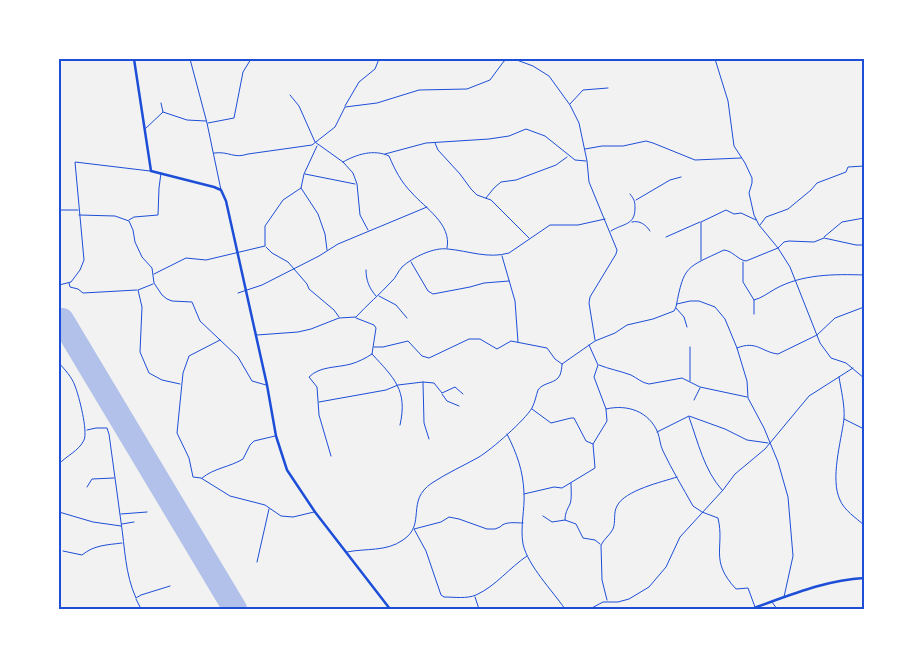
<svg xmlns="http://www.w3.org/2000/svg" width="923" height="668" font-family="'Roboto Condensed',sans-serif">
<style>
.lines{fill:none;stroke-linecap:round;stroke-linejoin:round}
.runway{stroke:#b2c1ea;stroke-width:24}
.minor{stroke:#1d4ed8;stroke-width:1}
.primary{stroke:#1d4ed8;stroke-width:2.5}
.trunk{stroke:#1d4ed8;stroke-width:2.5}
.neatline{fill:none;stroke:#1d4ed8;stroke-width:2}
</style>
<rect width="100%" height="100%" fill="#f2f2f2"/>
<g class="lines">
<!-- runway -->
<polyline class="runway" points="62,320 235,609"/>
<!-- minor -->
<g class="minor">
<polyline points="190,59 207,123 221,190"/>
<polyline points="514,59 533,66 549,76 570,105 579,123 587,161 589,182 617,250 616,254 590,297 589,303 595,340"/>
<polyline points="715,59 728,101 734,146 745,163 752,178 752,183 749,193 754,215 759,225 778,248 790,267 820,343 831,358 846,363 864,378"/>
<polyline points="290,95 299,106 315,142 343,162 353,173 357,184 360,215 368,230"/>
<polyline points="570,104 583,90 608,88"/>
<polyline points="345,106 359,82 375,69 379,59"/>
<polyline points="163,112 187,120 206,121"/>
<polyline points="208,123 234,118 243,72 251,59"/>
<polyline points="145,129 163,112 161,103"/>
<polyline points="435,143 438,150 460,174 471,189 477,195 491,200 529,238"/>
<polyline points="317,146 304,174 301,188 318,214 325,234 327,250"/>
<polyline points="585,149 602,146 623,146 646,141 653,143 695,160 741,158"/>
<path d="M214 153C230 151 233 159 248 154L312 145 335 127 345 107 377 103 419 90 467 89 490 80 504 61 509 59"/>
<polyline points="385,154 426,143 489,139 509,136 526,129 545,136 575,160 586,161"/>
<path d="M343 162C357 154 374 149 389 156 395 170 401 182 412 193 425 208 452 224 447 248"/>
<polyline points="305,174 355,184"/>
<polyline points="486,198 494,188 501,182 516,180 556,165 567,157"/>
<polyline points="636,200 670,180 681,177"/>
<polyline points="59,210 78,210"/>
<polyline points="79,215 115,216 129,221 133,230 135,242 142,257 152,268 154,283 162,295 167,299 172,301 192,302 200,321 238,357 252,381 266,385"/>
<polyline points="129,220 134,217 158,215 159,188 161,173"/>
<path d="M632 222C640 220 646 225 650 231"/>
<polyline points="760,225 766,217 788,209 811,190 817,183 846,172 848,167 864,166"/>
<path d="M611 231C623 223 635 226 635 208 635 201 634 199 630 194"/>
<polyline points="666,237 700,222"/>
<polyline points="824,237 842,222 864,218"/>
<polyline points="266,247 272,253 288,262 307,284 309,289 334,310 339,317"/>
<polyline points="502,256 515,301 518,342"/>
<polyline points="701,260 701,222 726,210 734,214 741,213 756,220"/>
<polyline points="411,262 428,291 433,294 470,287 484,283 509,281"/>
<polyline points="743,262 743,282 754,300 754,314"/>
<path d="M366 270C366 280 369 288 376 296"/>
<polyline points="154,274 186,258 206,260 265,246 265,226 283,200 301,188"/>
<polyline points="69,283 70,287 78,289 83,293 137,290"/>
<polyline points="153,284 138,290 142,307 140,352 149,373 162,380 180,384"/>
<polyline points="59,285 71,282 80,270 84,260 75,162 150,171"/>
<polyline points="238,293 262,285 319,256 338,244 427,207"/>
<polyline points="379,296 396,305 407,318"/>
<path d="M754 300C762 298 768 293 775 289 802 274 834 274 864 275"/>
<polyline points="677,304 690,301 699,301 715,307 725,319 737,348 747,381 748,398 764,428 778,462 788,497 793,556 784,597"/>
<polyline points="676,308 684,317 687,327"/>
<path d="M257 335 298 332 311 329 339 318 356 317C367 305 380 294 391 282 396 278 398 271 402 267 413 257 434 247 448 249 469 251 488 259 509 253L550 225H578L605 219"/>
<polyline points="220,340 189,356 183,373 177,433 189,458 193,477 201,478 230,496 265,505 281,516 293,517 314,512"/>
<polyline points="374,347 383,347 408,341 422,356 429,358 469,339 480,339 497,349 511,341 547,348 555,359 562,364"/>
<polyline points="690,347 690,381"/>
<path d="M737 348C757 340 761 352 778 354L817 335 835 318 864 307"/>
<path d="M372 354C394 378 408 390 400 425"/>
<path d="M59 363C65 370 72 377 75 386 79 396 88 431 84 440 79 451 66 456 59 464"/>
<path d="M599 365C609 369 620 371 631 375 637 378 642 383 649 384L682 378 700 387 747 397"/>
<path d="M839 377C841 390 845 405 844 419 841 442 830 479 840 500 844 510 856 518 864 525"/>
<polyline points="423,382 424,423 429,439"/>
<polyline points="442,394 447,401 459,406"/>
<polyline points="694,400 700,388"/>
<polyline points="319,402 386,390 398,385 423,382 434,383 442,393 455,387 463,394"/>
<polyline points="532,409 551,423 571,418 574,418 586,441 593,444"/>
<path d="M606 409C627 404 649 411 658 433 660 439 660 445 663 451 672 470 683 488 693 506L702 512 718 518C725 548 709 560 736 589L748 588 755 607"/>
<path d="M689 417C698 442 704 470 722 490"/>
<polyline points="844,419 864,429"/>
<path d="M87 430 96 428H107L109 434C113 463 117 493 121 522 125 548 125 574 136 598L141 595 170 586"/>
<polyline points="657,432 689,416 725,429 747,440 768,443"/>
<path d="M507 434C517 454 523 470 524 493 525 509 520 527 523 544 528 566 552 590 565 609"/>
<path d="M331 456 319 415 317 387 309 377C320 366 336 368 351 364 358 362 366 358 372 354L376 328 374 325 356 318"/>
<path d="M202 478C214 468 230 467 243 459L250 445 254 441 275 436"/>
<polyline points="87,487 92,479 114,478"/>
<polyline points="524,494 554,487 562,488 595,468 593,444 607,421 606,409 594,377 598,365 589,345"/>
<polyline points="59,512 93,522 121,526"/>
<polyline points="121,514 147,512"/>
<polyline points="543,516 552,522 565,520 576,524 583,538 595,540 600,544"/>
<path d="M565 520C565 513 567 510 570 504 572 499 571 489 571 483"/>
<path d="M523 523C516 523 505 521 500 527L495 529H487L459 519 449 517 441 522 414 529 426 551 441 595 444 597C454 597 467 599 476 595 496 586 509 568 527 556"/>
<polyline points="122,524 134,522"/>
<path d="M63 551 82 555C94 545 107 545 122 543"/>
<path d="M347 552C366 548 386 552 403 540 427 524 405 501 432 483 447 473 463 466 479 457 492 449 524 421 532 408 535 402 536 396 538 390 543 382 556 384 560 375 561 373 562 367 562 364L595 341 615 333 627 325 653 319 674 311 676 307C684 265 686 268 724 250 733 251 738 260 746 261L778 248 784 242 789 241 814 242 824 238 856 245H864"/>
<polyline points="257,562 269,509"/>
<polyline points="475,597 479,609"/>
<polyline points="136,599 141,609"/>
<path d="M607 600 602 580 601 545C604 539 610 535 613 529 616 522 613 513 617 506 625 490 662 482 677 477"/>
<polyline points="772,602 777,609"/>
<polyline points="590,609 603,602 618,602 629,599 649,587 666,567 680,537 723,490 735,474 765,449 809,396 853,368"/>
</g>
<!-- primary -->
<g class="primary">
<polyline points="134,59 151,171 214,187 221,190 226,201 267,385 276,436 287,470 315,512 390,609"/>
<path d="M751 609C788 596 825 580 864 578"/>
</g>
<!-- trunk -->
<polyline class="trunk" points="59,608 62,609"/>
</g>
<!-- border -->
<rect width="923" height="668" fill="none" stroke="#ffffff" stroke-width="120"/>
<rect x="60" y="60" width="803" height="548" class="neatline"/>
</svg>
